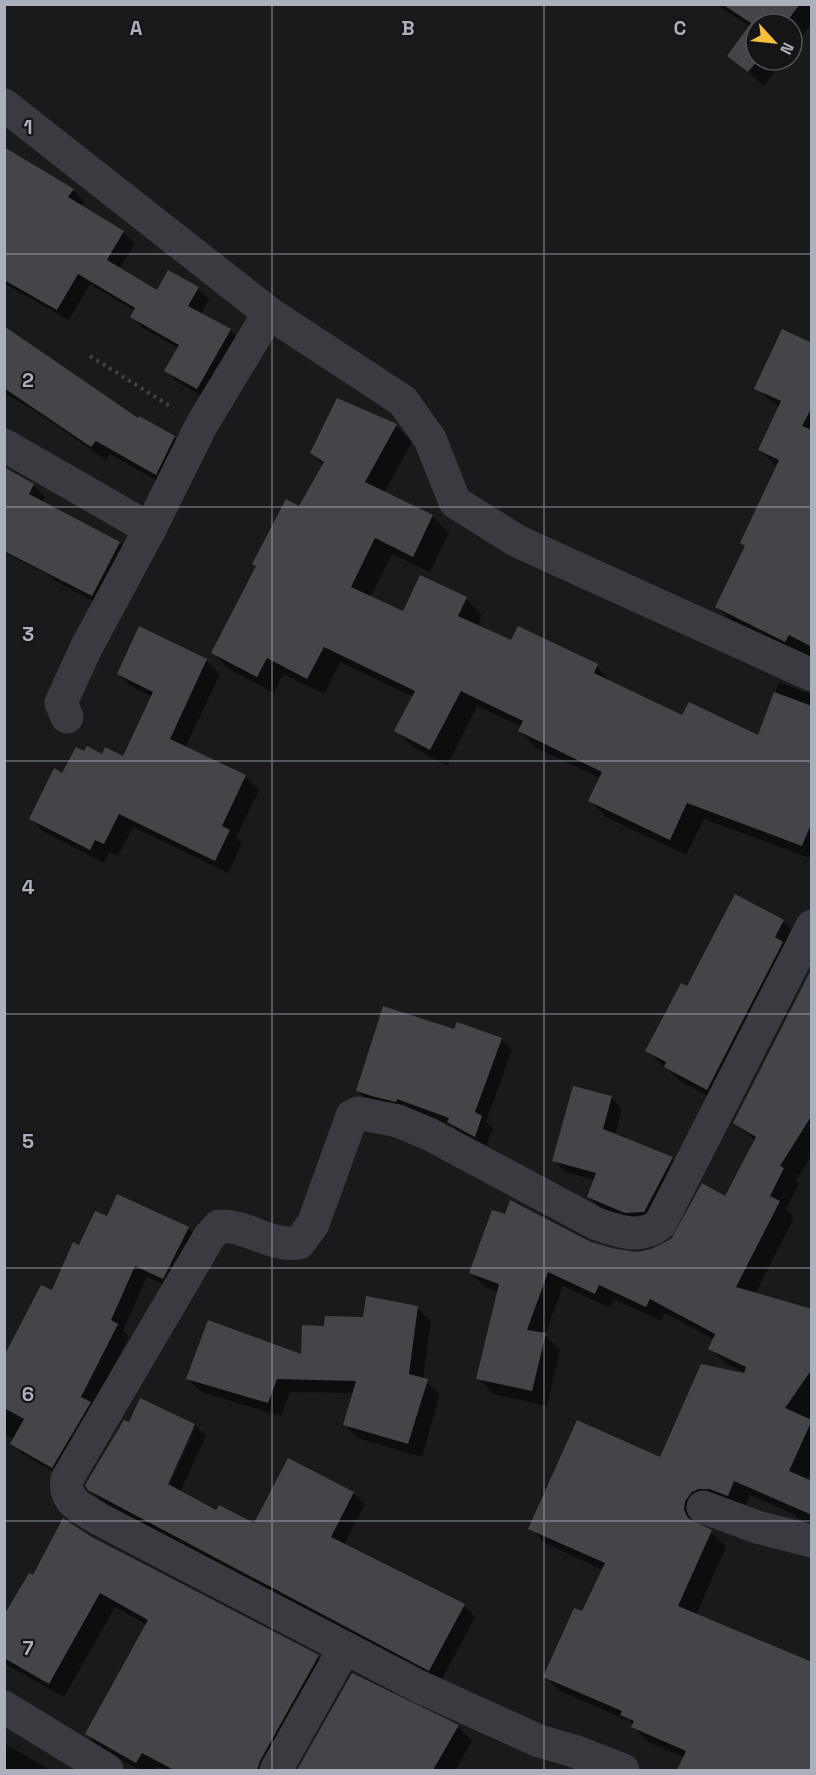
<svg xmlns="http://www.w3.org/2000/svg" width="816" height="1775" font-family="'Space Grotesk',sans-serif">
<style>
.shadow{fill:#0007;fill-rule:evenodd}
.building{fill:#444549}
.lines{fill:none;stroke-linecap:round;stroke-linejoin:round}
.path{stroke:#404248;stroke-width:4;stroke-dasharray:3 4.5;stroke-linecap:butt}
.minor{stroke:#3a3b41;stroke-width:33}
.grid{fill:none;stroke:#acb0bb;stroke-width:1.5;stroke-opacity:0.55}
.grid-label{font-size:20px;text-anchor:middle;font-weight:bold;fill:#acb0bb;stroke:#151417;stroke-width:4.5;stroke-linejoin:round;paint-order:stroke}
</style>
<rect width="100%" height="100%" fill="#1a1a1c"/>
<!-- shadow -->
<g class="shadow">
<polygon points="716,4 812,4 812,23 792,48 792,24 756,24 756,60 783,60 764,86 729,55 750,27"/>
<polygon points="73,190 84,201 81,207 123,232 135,244 119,269 158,292 198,288 209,300 201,314 230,330 241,342 209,400 177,382 166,370 178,348 143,328 132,317 135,311 90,284 69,320 5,284 4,253"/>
<polygon points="4,328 138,420 174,437 188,452 170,488 110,454 106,460 39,413 4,393"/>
<polygon points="812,345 812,661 733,623 717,607 746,548 741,543 776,466 760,450 780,408 756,388"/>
<polygon points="396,426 412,442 384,493 432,516 449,533 430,572 392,554 370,598 404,613 466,599 482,615 478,626 512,642 597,666 612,684 683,717 759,737 779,682 812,695 812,859 704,819 686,855 606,817 590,801 600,778 536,748 520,731 522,727 477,706 447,766 413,747 396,730 413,697 340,662 324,694 283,674 274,693 229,669 213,653 324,465 311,453"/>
<polygon points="4,469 33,485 45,497 42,502 120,543 131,554 104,607 57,582 49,575 4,553"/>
<polygon points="140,628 206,660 220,674 185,748 245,776 259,790 236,838 242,844 228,873 133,827 118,856 109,852 104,863 44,832 31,819 63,775 85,753 124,758 153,697 132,687 118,674"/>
<polygon points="783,921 797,935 722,1103 680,1081 647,1051 688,988"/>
<polygon points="812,972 812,1155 795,1181 799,1184 786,1209 794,1218 755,1294 812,1310 812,1469 807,1480 812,1482 812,1532 795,1515 750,1495 743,1510 700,1515 699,1526 711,1532 726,1547 696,1615 812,1664 812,1770 749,1770 755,1741 749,1739 736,1770 715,1770 648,1742 629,1721 560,1691 545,1676 583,1613 603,1570 545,1543 530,1528 661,1459 747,1374 725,1363 710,1348 714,1339 665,1313 661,1321 614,1299 610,1308 563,1286 545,1335 560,1350 547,1406 493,1394 478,1378 498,1292 486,1288 471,1273 588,1242 617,1251 640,1253 664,1246 725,1198 755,1141 735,1122"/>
<polygon points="455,1030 501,1039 512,1050 486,1122 493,1128 486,1147 460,1134 453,1126 408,1110 369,1102 357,1090"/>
<polygon points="611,1097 622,1109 615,1135 673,1158 684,1169 656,1223 637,1224 600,1208 589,1197 595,1180 565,1172 554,1160"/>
<polygon points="108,1218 188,1228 200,1239 174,1289 147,1277 123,1331 129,1337 93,1406 64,1478 24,1455 12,1444 14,1440 4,1434 4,1359 52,1292 80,1247"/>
<polygon points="417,1308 431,1321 423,1379 440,1394 422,1457 358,1438 345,1425 354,1393 290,1392 281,1416 201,1392 188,1379 303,1356 326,1327"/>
<path d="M141 1400 195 1425 206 1436 180 1492 217 1512 255 1525 353 1493 365 1504 344 1545 464 1605 475 1617 441 1681 101 1501 89 1489 129 1425ZM192 1428H195L166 1492 163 1490Z"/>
<polygon points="89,1537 318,1657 333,1671 277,1770 165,1770 157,1766 155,1770 140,1770 101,1749 87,1734 147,1625 115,1607 64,1697 7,1665 4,1670 4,1618 33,1577"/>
<polygon points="353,1675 458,1726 472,1741 456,1770 299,1770"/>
<polygon points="4,1743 45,1767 49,1770 4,1770"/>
</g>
<!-- building -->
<g class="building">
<polygon points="722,4 800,4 785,24 756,24 758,60 748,72 727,56 751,23"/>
<polygon points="4,147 74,189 68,197 124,231 107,260 157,290 168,270 199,287 188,306 231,329 197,389 164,371 179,345 130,317 135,308 78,274 57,310 4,280"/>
<polygon points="4,326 138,418 139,416 175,436 156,475 96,441 91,447 4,388"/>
<polygon points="782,329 812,343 812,407 802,426 812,430 812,647 789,635 785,642 715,607 745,546 740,543 779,460 758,450 781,401 754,389"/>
<polygon points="337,398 397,424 365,482 433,515 413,557 375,538 351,587 403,611 420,575 467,597 458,616 511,640 518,626 598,664 594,673 682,715 689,702 758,735 774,692 812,706 812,822 802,846 687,803 670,840 588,801 602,772 518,731 523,721 461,691 430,750 394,731 415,691 324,647 307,679 267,658 257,677 211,653 256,566 252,564 286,499 299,506 324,462 310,453"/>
<polygon points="4,467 34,484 29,494 120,542 92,596 4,551"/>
<polygon points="139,626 207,659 170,739 246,775 222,826 230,830 215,861 119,814 104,844 95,840 90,850 29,819 54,768 62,773 76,747 84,751 87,746 102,754 105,747 123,756 153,692 117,674"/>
<polygon points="735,894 784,920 775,937 783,942 707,1090 664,1067 666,1062 645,1051 681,983 687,986"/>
<polygon points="812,968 812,1115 780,1166 784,1168 770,1196 780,1201 736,1287 812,1309 812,1369 785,1408 812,1420 789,1471 812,1481 812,1515 734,1481 728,1496 709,1489 699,1489 692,1492 685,1501 684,1510 688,1518 712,1530 678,1606 812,1662 812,1770 677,1770 686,1751 631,1727 634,1721 620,1715 622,1711 543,1677 574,1608 582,1611 605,1563 528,1529 577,1420 660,1457 701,1364 744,1373 746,1367 708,1349 715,1334 650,1299 646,1307 599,1285 595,1294 548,1272 527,1330 546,1333 532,1391 476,1379 499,1284 469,1273 492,1210 505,1214 510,1200 591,1242 616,1249 637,1252 651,1249 671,1239 702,1183 725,1196 756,1137 733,1123"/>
<polygon points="383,1006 454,1029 457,1022 502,1038 475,1112 482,1116 475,1137 447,1122 449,1118 397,1099 396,1102 375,1097 356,1091"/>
<polygon points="573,1086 612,1096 603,1129 673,1157 644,1212 625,1213 587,1197 596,1173 552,1161"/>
<polygon points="117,1194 189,1227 163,1279 135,1266 111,1320 118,1324 81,1397 91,1402 52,1468 10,1444 24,1419 4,1408 4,1356 41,1285 52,1290 73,1242 79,1245 95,1211 107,1216"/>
<polygon points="366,1296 418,1306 409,1374 428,1379 408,1444 343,1425 356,1381 277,1379 268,1403 186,1379 208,1320 301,1354 302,1325 324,1326 325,1316 363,1317"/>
<polygon points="140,1398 195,1424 168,1484 216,1510 219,1505 254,1523 288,1458 354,1492 331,1537 465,1604 429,1671 88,1490 85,1485 124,1420 129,1422"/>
<polygon points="63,1518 90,1536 319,1655 260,1761 257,1770 174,1770 142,1753 136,1763 85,1734 148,1620 100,1593 49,1684 4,1658 4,1615 29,1573 33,1575"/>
<polygon points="352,1673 459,1725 433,1770 297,1770"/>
</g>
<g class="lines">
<!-- path -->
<polyline class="path" points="90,356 173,408"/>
<!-- minor -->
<g class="minor">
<polyline points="4,105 269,313 403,401 430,439 455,502 517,541 812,675"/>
<polyline points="4,445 150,529"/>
<polyline points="67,717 61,703 86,648 150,529 201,426 269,313"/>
<polyline points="703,1507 757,1527 812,1541"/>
<polyline points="4,1707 107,1770"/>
<polyline points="276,1770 344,1649"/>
<path d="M623 1770 574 1751 539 1741 420 1687 99 1519C82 1508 63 1502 67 1479L209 1237 219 1226C248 1225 270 1247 299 1243L313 1224 352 1116 358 1113 398 1121 429 1134 597 1224C617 1231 641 1240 660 1224L812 926"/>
</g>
</g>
<!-- grid -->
<path class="grid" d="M272 4V1770M544 4V1770M4 254H812M4 507H812M4 761H812M4 1014H812M4 1268H812M4 1521H812"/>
<g class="grid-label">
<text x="136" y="35">A</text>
<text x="408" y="35">B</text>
<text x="680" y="35">C</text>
<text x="28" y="134">1</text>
<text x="28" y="387">2</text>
<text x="28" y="641">3</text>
<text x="28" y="894">4</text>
<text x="28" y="1148">5</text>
<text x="28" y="1401">6</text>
<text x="28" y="1655">7</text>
</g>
<!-- border -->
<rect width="816" height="1775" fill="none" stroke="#acb0bb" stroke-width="12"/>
<!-- north arrow -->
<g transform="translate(774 42) rotate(117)"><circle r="28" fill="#151417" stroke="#515259" stroke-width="1.5"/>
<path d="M0-4.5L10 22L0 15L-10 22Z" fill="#f4c039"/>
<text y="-9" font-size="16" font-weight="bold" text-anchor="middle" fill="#acb0bb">N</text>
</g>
</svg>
